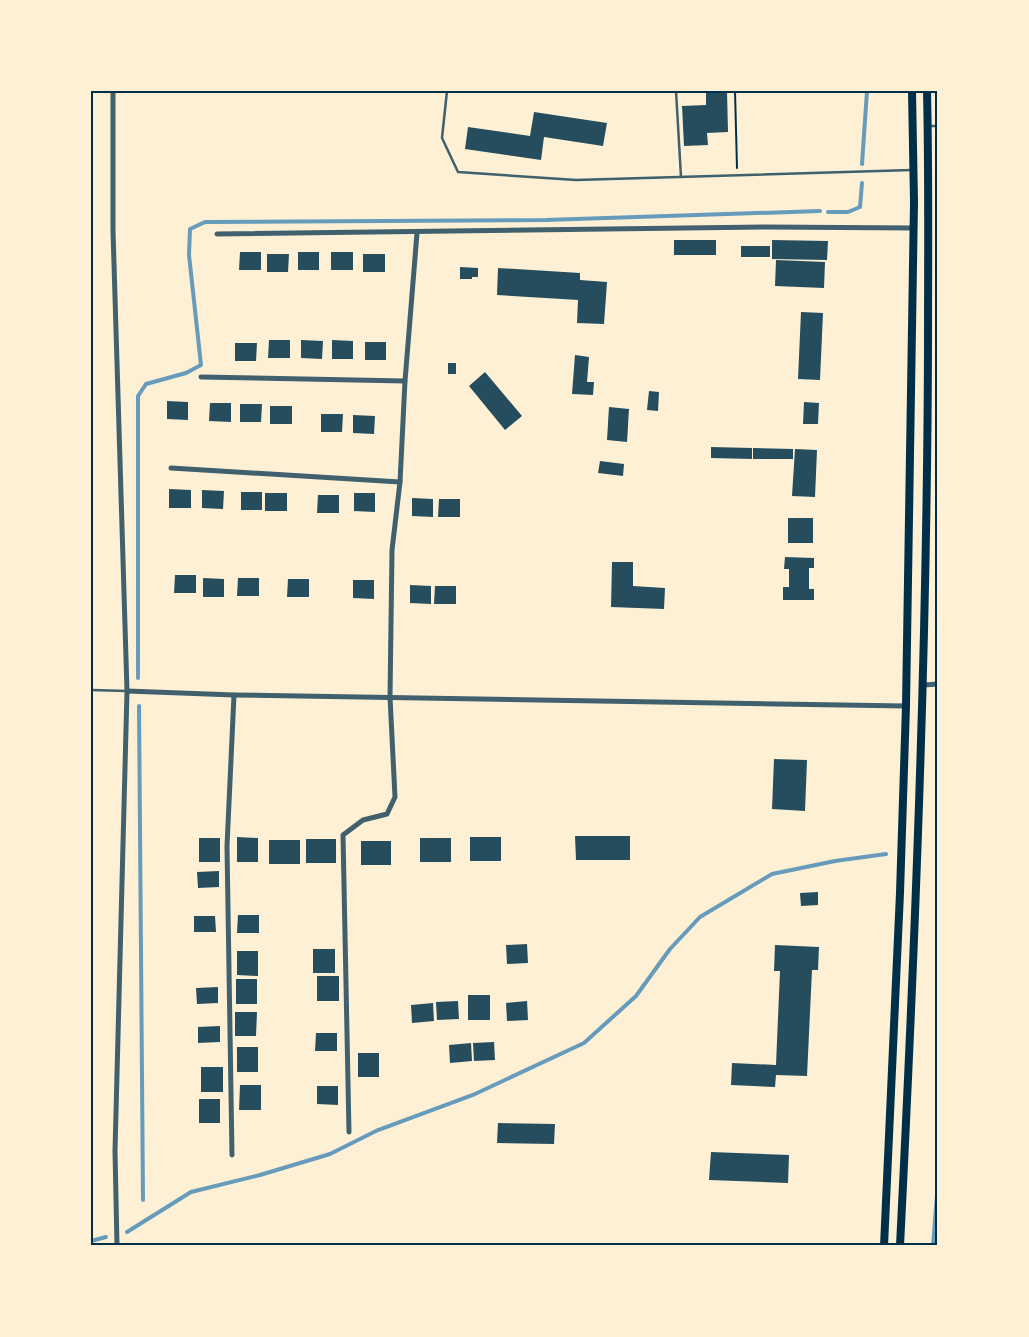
<svg xmlns="http://www.w3.org/2000/svg" width="1029" height="1337" font-family="'IBM Plex Sans',sans-serif">
<style>
.lines{fill:none;stroke-linecap:round;stroke-linejoin:round}
.stream{stroke:#669bbc;stroke-width:4}
.building{fill:#264d5e}
.path{stroke:#003049;stroke-width:2}
.service{stroke:#3f606c;stroke-width:2.5}
.minor{stroke:#3f606c;stroke-width:5}
.primary{stroke:#003049;stroke-width:8}
.neatline{fill:none;stroke:#003049;stroke-width:2}
</style>
<rect width="100%" height="100%" fill="#fdf0d5"/>
<g class="lines">
<!-- stream -->
<g class="stream">
<polyline points="862,164 867,91"/>
<polyline points="828,212 848,212 860,207 862,183"/>
<polyline points="138,678 138,396 146,384 186,373 201,365 189,255 190,229 205,222 546,220 820,211"/>
<polyline points="139,706 143,1200"/>
<polyline points="127,1232 191,1192 260,1175 330,1154 378,1130 475,1094 584,1043 636,996 670,949 700,917 772,874 835,861 886,854"/>
<polyline points="91,1241 106,1237"/>
<polyline points="933,1246 938,1182"/>
</g>
</g>
<!-- building -->
<g class="building">
<polygon points="706,91 727,91 728,132 707,133 708,145 684,146 682,106 706,105"/>
<polygon points="534,112 607,123 603,146 544,137 541,160 465,149 468,127 530,136"/>
<rect x="674" y="240" width="42" height="15"/>
<polygon points="772,240 828,241 827,260 772,259"/>
<rect x="741" y="246" width="29" height="11"/>
<polygon points="240,252 261,252 261,270 239,270"/>
<rect x="298" y="252" width="21" height="18"/>
<rect x="331" y="252" width="22" height="18"/>
<polygon points="267,254 289,254 288,272 267,272"/>
<rect x="363" y="254" width="22" height="18"/>
<polygon points="776,260 825,262 824,288 775,286"/>
<polygon points="460,267 478,268 478,277 472,277 472,279 460,279"/>
<polygon points="498,268 580,273 580,280 607,282 604,324 577,323 578,300 497,295"/>
<polygon points="801,312 823,313 820,380 798,379"/>
<polygon points="269,340 290,340 290,358 268,358"/>
<polygon points="301,340 323,341 322,359 301,358"/>
<polygon points="332,340 353,341 353,359 332,359"/>
<rect x="365" y="342" width="21" height="18"/>
<polygon points="235,343 257,343 256,361 235,361"/>
<polygon points="575,355 589,357 587,382 594,382 593,395 572,394"/>
<rect x="448" y="363" width="8" height="11"/>
<polygon points="485,372 522,416 505,430 469,386"/>
<polygon points="649,391 659,392 658,411 647,410"/>
<polygon points="167,401 188,402 188,420 167,419"/>
<polygon points="804,402 819,403 818,424 803,424"/>
<polygon points="210,403 231,403 231,422 209,421"/>
<polygon points="240,404 262,404 261,422 240,422"/>
<rect x="270" y="406" width="22" height="18"/>
<polygon points="609,407 629,409 627,442 607,440"/>
<polygon points="321,414 343,414 342,432 321,432"/>
<polygon points="353,415 375,416 374,434 353,433"/>
<polygon points="711,447 752,448 752,459 711,458"/>
<polygon points="753,448 793,449 793,459 753,459"/>
<polygon points="795,449 817,450 815,497 792,496"/>
<polygon points="600,461 624,464 623,476 598,473"/>
<polygon points="169,489 191,490 191,508 169,508"/>
<polygon points="202,490 224,491 223,509 202,508"/>
<rect x="241" y="492" width="21" height="18"/>
<rect x="265" y="493" width="22" height="18"/>
<polygon points="354,493 375,493 375,512 354,511"/>
<polygon points="318,495 339,495 339,513 317,513"/>
<polygon points="412,498 433,499 433,517 412,516"/>
<polygon points="439,499 460,499 460,517 438,517"/>
<rect x="788" y="518" width="25" height="25"/>
<polygon points="785,557 814,558 814,568 809,568 809,589 814,589 814,600 783,600 783,587 789,587 789,569 784,569"/>
<polygon points="612,562 633,562 633,586 665,588 664,609 611,607"/>
<polygon points="175,575 196,575 196,593 174,593"/>
<polygon points="203,578 224,579 224,597 203,597"/>
<polygon points="238,578 259,578 259,596 237,596"/>
<polygon points="288,579 309,579 309,597 287,597"/>
<polygon points="353,580 374,580 374,599 353,598"/>
<polygon points="410,585 431,586 431,604 410,603"/>
<polygon points="435,586 456,586 456,604 434,604"/>
<polygon points="774,759 807,760 805,811 772,809"/>
<polygon points="575,836 630,836 630,860 576,860"/>
<polygon points="237,837 258,838 258,862 237,862"/>
<rect x="470" y="837" width="31" height="24"/>
<rect x="199" y="838" width="21" height="24"/>
<rect x="420" y="838" width="31" height="24"/>
<rect x="306" y="839" width="30" height="24"/>
<rect x="269" y="840" width="31" height="24"/>
<rect x="361" y="841" width="30" height="24"/>
<polygon points="219,871 219,887 198,888 197,872"/>
<polygon points="818,892 818,905 801,906 800,893"/>
<polygon points="238,915 259,915 259,933 237,933"/>
<polygon points="194,916 215,916 216,932 194,932"/>
<polygon points="527,944 528,963 507,964 506,945"/>
<polygon points="775,945 819,947 818,970 812,970 807,1076 776,1075 775,1087 731,1085 732,1063 776,1065 780,971 774,971"/>
<rect x="313" y="949" width="22" height="24"/>
<polygon points="237,951 258,951 258,976 237,975"/>
<rect x="317" y="976" width="22" height="25"/>
<rect x="236" y="979" width="21" height="25"/>
<polygon points="218,987 218,1003 197,1004 196,988"/>
<rect x="468" y="995" width="22" height="25"/>
<polygon points="458,1001 459,1019 437,1020 436,1002"/>
<polygon points="527,1001 528,1020 507,1021 506,1003"/>
<polygon points="433,1003 434,1021 412,1023 411,1005"/>
<polygon points="235,1012 257,1012 256,1036 235,1036"/>
<polygon points="220,1026 220,1042 198,1043 198,1027"/>
<polygon points="316,1033 337,1033 337,1051 315,1051"/>
<polygon points="494,1042 495,1060 474,1061 473,1043"/>
<polygon points="471,1043 472,1061 450,1063 449,1045"/>
<rect x="237" y="1047" width="21" height="25"/>
<rect x="358" y="1053" width="21" height="24"/>
<rect x="201" y="1067" width="22" height="25"/>
<polygon points="240,1085 261,1085 261,1110 239,1110"/>
<polygon points="317,1086 338,1086 338,1105 317,1104"/>
<rect x="199" y="1099" width="21" height="24"/>
<polygon points="498,1123 555,1124 554,1144 497,1143"/>
<polygon points="711,1152 789,1155 788,1183 709,1180"/>
</g>
<g class="lines">
<!-- path -->
<polyline class="path" points="735,91 737,168"/>
<!-- service -->
<g class="service">
<polyline points="447,91 442,138 458,172 576,180 912,170"/>
<polyline points="676,91 681,177"/>
<polyline points="929,126 938,126"/>
<polyline points="91,690 127,691"/>
</g>
<!-- minor -->
<g class="minor">
<polyline points="113,91 113,231 127,691 115,1151 117,1246"/>
<polyline points="217,234 767,227 913,228"/>
<polyline points="201,377 405,381"/>
<polyline points="171,468 400,482"/>
<polyline points="924,685 938,684"/>
<polyline points="127,691 234,695 906,706"/>
<polyline points="349,1132 343,835 363,820 387,814 395,797 390,697 392,550 400,482 405,381 417,233"/>
<polyline points="232,1155 227,846 234,695"/>
</g>
<!-- primary -->
<g class="primary">
<polyline points="884,1246 900,893 906,706 914,202 912,91"/>
<path d="M900 1246C915 946 927 647 928 347 928 261 929 176 927 91"/>
</g>
</g>
<!-- border -->
<rect width="1029" height="1337" fill="none" stroke="#fdf0d5" stroke-width="185"/>
<rect x="92" y="92" width="844" height="1152" class="neatline"/>
</svg>
